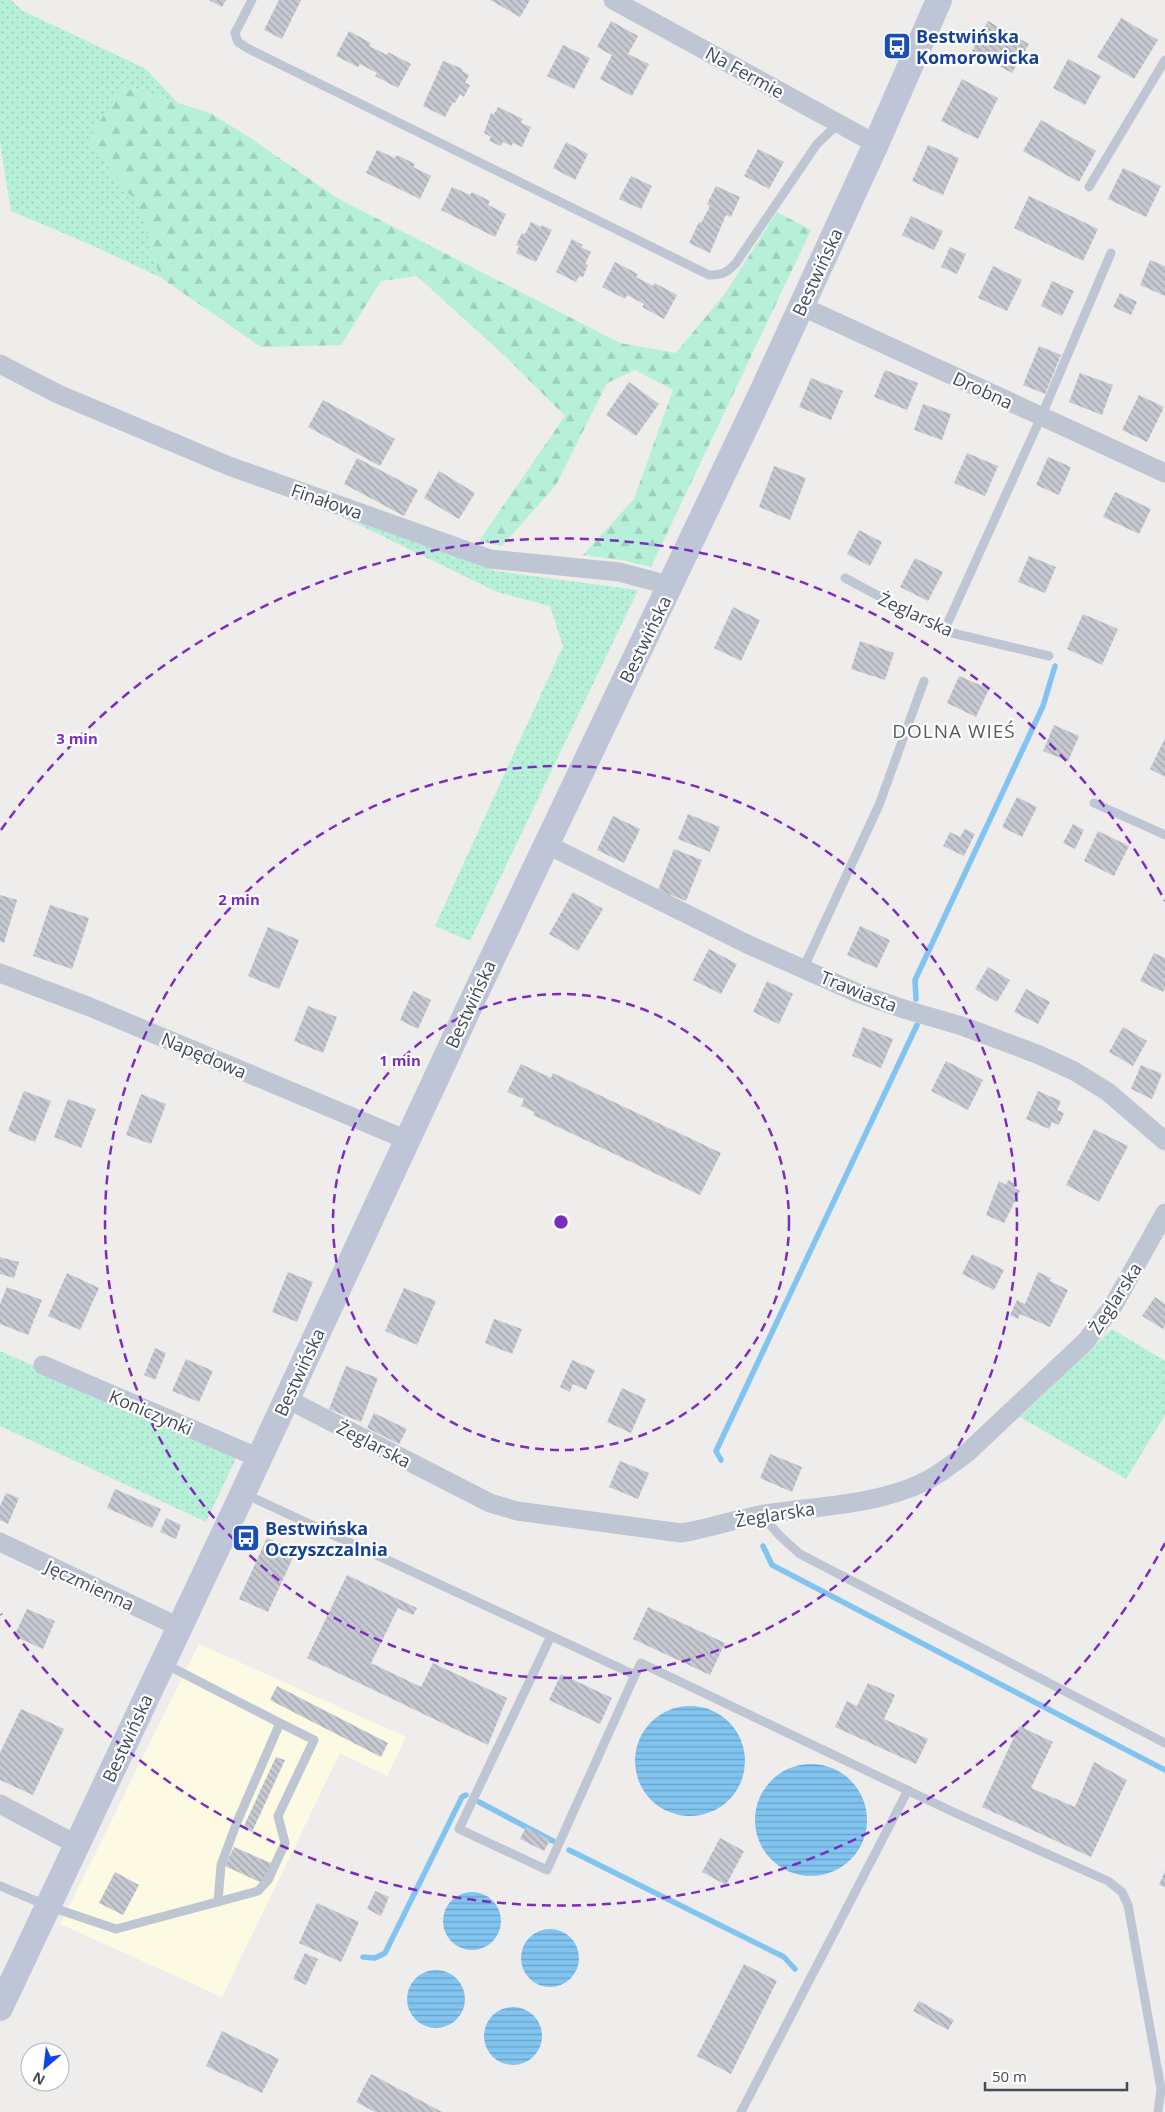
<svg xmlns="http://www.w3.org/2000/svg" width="1165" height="2112" font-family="'Open Sans',sans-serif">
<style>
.commercial{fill:#fcfae2}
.grass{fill:url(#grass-dots)}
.forest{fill:url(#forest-firs)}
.water{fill:url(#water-rules)}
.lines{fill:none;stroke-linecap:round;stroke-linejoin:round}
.stream{stroke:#81c4f0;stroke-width:5.5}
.building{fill:url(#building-back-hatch)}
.lane{stroke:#bec5d3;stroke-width:9}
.street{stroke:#bec5d3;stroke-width:19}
.secondary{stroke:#bdc5d7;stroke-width:26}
.ring{fill:none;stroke:#7b2cbf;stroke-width:2.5;stroke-dasharray:9 6}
.labels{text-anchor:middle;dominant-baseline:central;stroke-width:4.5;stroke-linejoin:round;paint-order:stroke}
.transit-label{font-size:18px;font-weight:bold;fill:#164399;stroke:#fff;text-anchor:start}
.street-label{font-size:18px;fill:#434b5a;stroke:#fff}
.neighbourhood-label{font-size:19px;letter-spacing:1px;fill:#585b61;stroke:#fff}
.centre{fill:#7b2cbf;stroke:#fff;stroke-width:2.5}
.ring-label{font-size:15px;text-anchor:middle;font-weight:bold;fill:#7b2cbf;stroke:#fff;stroke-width:4.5;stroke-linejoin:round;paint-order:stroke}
</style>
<defs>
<pattern id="grass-dots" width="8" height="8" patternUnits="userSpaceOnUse" patternTransform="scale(1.25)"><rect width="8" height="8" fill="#b6f0d8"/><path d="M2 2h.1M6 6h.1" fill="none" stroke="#9ecfbc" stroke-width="1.8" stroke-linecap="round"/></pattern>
<pattern id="forest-firs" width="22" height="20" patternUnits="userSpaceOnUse" patternTransform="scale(1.25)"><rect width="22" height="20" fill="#b6f0d8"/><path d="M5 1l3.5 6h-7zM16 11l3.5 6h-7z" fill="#9ecfbc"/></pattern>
<pattern id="water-rules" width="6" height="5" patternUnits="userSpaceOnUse" patternTransform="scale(1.25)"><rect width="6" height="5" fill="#81c4f0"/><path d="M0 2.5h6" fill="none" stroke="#6ba1c5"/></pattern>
<pattern id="building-back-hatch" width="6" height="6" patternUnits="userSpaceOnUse" patternTransform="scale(1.25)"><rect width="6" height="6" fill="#c7c9d2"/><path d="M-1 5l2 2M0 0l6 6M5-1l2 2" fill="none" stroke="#a3a5ad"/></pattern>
</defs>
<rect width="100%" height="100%" fill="#efecec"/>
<!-- commercial -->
<polygon class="commercial" points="199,1644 406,1737 387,1776 340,1753 222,1997 60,1924"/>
<!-- grass -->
<g class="grass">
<polygon points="0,0 11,0 23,11 146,69 178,103 123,86 88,141 139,206 160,277 89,244 11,211 0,142"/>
<polygon points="339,515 495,571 638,590 470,941 435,926 563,646 550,606 497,592"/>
<polygon points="1112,1329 1165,1361 1165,1415 1126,1479 1020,1417"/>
<polygon points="0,1351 238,1454 206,1522 0,1426"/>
</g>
<!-- forest -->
<polygon class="forest" points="123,86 210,113 249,137 337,198 620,343 676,353 726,292 777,212 811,230 651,567 622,560 583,555 634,499 673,390 635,370 607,383 556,485 502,546 479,541 565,416 503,354 417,276 381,281 341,345 261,347 160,277 139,206 87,141"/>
<!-- water -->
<g class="water">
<circle cx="690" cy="1761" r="55"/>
<circle cx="811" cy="1820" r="56"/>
<circle cx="472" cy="1921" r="29"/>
<circle cx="550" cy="1958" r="29"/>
<circle cx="436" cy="1999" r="29"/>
<circle cx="513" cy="2036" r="29"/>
</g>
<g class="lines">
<!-- stream -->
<g class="stream">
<polyline points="916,999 915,980 1043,706 1055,666"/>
<polyline points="721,1460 716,1451 917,1025"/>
<polyline points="763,1546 772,1565 1165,1770"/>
<polyline points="479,1802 553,1841"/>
<polyline points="569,1850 784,1957 795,1969"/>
<polyline points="363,1957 375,1958 385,1953 462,1797 466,1795"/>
</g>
</g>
<!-- building -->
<g class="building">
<polygon points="209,0 226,0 222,7"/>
<polygon points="279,0 301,0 282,39 264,30"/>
<polygon points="490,0 530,0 520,17"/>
<polygon points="1121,18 1158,40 1134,79 1097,57"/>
<polygon points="611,21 638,36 628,54 649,64 632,96 600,79 612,55 597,47"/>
<polygon points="988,21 1029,44 1012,73 972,51"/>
<polygon points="349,31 371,43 369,46 387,55 388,52 411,64 398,88 375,76 377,73 360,64 358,67 336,56"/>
<polygon points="563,45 590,58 574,89 547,76"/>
<polygon points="1068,59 1101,76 1085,105 1053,88"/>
<polygon points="443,61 463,69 462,71 469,75 465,83 470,85 464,97 460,94 455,103 453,102 445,117 423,106"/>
<polygon points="962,79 998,98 978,139 941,121"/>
<polygon points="498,107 523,119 521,123 531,127 522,147 513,143 511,146 503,142 501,146 489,141 491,137 484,133 491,113 494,114"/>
<polygon points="1041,120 1096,151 1079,182 1023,151"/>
<polygon points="566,142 588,154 575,180 553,168"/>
<polygon points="928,145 959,158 943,195 912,181"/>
<polygon points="758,149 784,162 769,189 744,176"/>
<polygon points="377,150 395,158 397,155 415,164 413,167 431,176 420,199 366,173"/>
<polygon points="1123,168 1161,186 1146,217 1108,199"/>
<polygon points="631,176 652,186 641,209 619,199"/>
<polygon points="716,186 740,197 731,217 726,215 710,253 689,243 699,222 701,223 710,206 707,204"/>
<polygon points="452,187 470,195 472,192 490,201 488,205 506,214 495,237 441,210"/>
<polygon points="1029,196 1098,229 1083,261 1014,228"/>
<polygon points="911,216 943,231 934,250 902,235"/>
<polygon points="531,222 541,227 542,225 552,230 536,262 516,253 519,246 516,245 522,233 525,234"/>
<polygon points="572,239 583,245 581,247 591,252 585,264 588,265 583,277 579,276 576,282 556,272"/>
<polygon points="950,247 966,254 957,274 941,267"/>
<polygon points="1150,260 1165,266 1165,296 1140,285"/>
<polygon points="615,262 638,274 636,277 653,286 655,283 677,295 664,319 642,307 644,304 627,295 625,299 602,287"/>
<polygon points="993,266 1022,280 1007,311 978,298"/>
<polygon points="1052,281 1074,291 1062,316 1041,306"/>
<polygon points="1120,293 1137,302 1131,315 1113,307"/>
<polygon points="1039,346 1061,355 1045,394 1023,385"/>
<polygon points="885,370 918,383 907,410 874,397"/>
<polygon points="1080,373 1113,385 1102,415 1069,402"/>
<polygon points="811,378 843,391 831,420 799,407"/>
<polygon points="629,382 659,404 636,436 606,415"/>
<polygon points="1139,395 1164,407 1147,442 1122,430"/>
<polygon points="323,400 395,439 380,466 308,427"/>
<polygon points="923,404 951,414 942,440 914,430"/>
<polygon points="967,453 998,466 985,496 954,483"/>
<polygon points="1048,457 1071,467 1059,495 1036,485"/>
<polygon points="357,458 418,490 404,516 344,484"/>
<polygon points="774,466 806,478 790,520 759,507"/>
<polygon points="439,471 475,493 459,519 424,498"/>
<polygon points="1115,492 1151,509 1139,534 1103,517"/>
<polygon points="859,530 882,542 870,566 847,554"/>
<polygon points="1029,556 1056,567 1045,593 1018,582"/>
<polygon points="915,558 943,572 928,601 900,587"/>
<polygon points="733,607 760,620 741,661 714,648"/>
<polygon points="1083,614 1118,629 1102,665 1067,649"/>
<polygon points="860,641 894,653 885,680 851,669"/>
<polygon points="959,676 989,689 976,717 947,703"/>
<polygon points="1054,725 1079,736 1068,761 1043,751"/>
<polygon points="1165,738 1165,777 1150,769"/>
<polygon points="1017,797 1037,807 1022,837 1002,827"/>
<polygon points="688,814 720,827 710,852 678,839"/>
<polygon points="613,816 640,829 624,863 597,850"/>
<polygon points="1073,824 1084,830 1075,849 1063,843"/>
<polygon points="965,829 975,834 964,856 943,846 950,832 960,837"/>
<polygon points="1098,831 1129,846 1114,876 1084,861"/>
<polygon points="674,849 702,860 686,901 658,890"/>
<polygon points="573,892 603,909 578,951 549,934"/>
<polygon points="0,895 17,900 4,943 0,941"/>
<polygon points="50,905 89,918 72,969 33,956"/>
<polygon points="860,926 890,940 877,968 847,955"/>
<polygon points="268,927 299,940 279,989 248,976"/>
<polygon points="709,949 737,964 721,994 693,980"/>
<polygon points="1154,953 1165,958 1165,988 1163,992 1140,981"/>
<polygon points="988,967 1010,980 997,1002 975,989"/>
<polygon points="767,981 793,994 779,1024 753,1012"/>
<polygon points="1026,989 1050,1002 1038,1024 1014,1012"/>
<polygon points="413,991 431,1000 418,1029 400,1020"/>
<polygon points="308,1006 337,1017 323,1053 294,1041"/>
<polygon points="863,1027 893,1039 881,1068 852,1056"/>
<polygon points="1123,1027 1147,1041 1133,1066 1109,1052"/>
<polygon points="946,1061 983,1080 968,1110 931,1091"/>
<polygon points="521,1064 551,1078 553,1073 721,1153 700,1195 533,1115 535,1112 521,1106 524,1099 507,1092"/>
<polygon points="1141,1065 1162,1074 1152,1099 1131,1089"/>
<polygon points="24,1091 51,1101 35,1142 8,1131"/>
<polygon points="1038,1091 1061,1101 1057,1110 1064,1113 1059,1125 1052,1122 1049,1129 1026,1119"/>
<polygon points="141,1094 166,1104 151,1144 126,1135"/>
<polygon points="68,1099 96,1109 81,1148 54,1137"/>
<polygon points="1094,1129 1128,1146 1099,1202 1066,1185"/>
<polygon points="1008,1180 1016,1184 1014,1188 1020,1191 1004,1223 986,1215 999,1181 1006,1185"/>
<polygon points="972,1254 1004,1270 994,1290 962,1274"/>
<polygon points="0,1257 19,1262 14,1278 0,1274"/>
<polygon points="288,1272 313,1282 297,1322 272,1312"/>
<polygon points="1038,1272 1051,1278 1050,1281 1068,1290 1050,1327 1020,1314 1018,1319 1010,1315 1017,1300 1025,1304"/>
<polygon points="67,1273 99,1288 80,1330 48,1316"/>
<polygon points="7,1287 42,1300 28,1335 0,1324 0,1304"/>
<polygon points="404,1288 436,1301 417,1345 385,1331"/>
<polygon points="1155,1297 1165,1304 1165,1325 1163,1329 1142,1316"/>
<polygon points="494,1319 522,1329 512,1354 485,1343"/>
<polygon points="155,1348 166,1353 155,1380 144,1375"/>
<polygon points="186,1359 213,1371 199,1402 172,1391"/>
<polygon points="572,1360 595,1370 586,1390 573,1384 570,1392 560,1387"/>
<polygon points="346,1366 378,1378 361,1422 329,1409"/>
<polygon points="622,1388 646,1399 631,1433 607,1422"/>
<polygon points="374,1413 407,1429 399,1444 367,1428"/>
<polygon points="770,1454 802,1467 792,1492 760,1478"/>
<polygon points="620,1461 649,1473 638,1499 609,1487"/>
<polygon points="115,1489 161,1509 152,1528 107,1508"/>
<polygon points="6,1493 19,1498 8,1524 0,1520 0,1506"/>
<polygon points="166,1518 181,1525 176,1539 160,1532"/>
<polygon points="267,1538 296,1551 268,1612 239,1599"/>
<polygon points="347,1575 417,1608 413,1615 398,1608 371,1663 421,1687 433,1663 507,1698 488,1745 307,1658"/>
<polygon points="648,1607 725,1643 710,1675 633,1639"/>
<polygon points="27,1609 55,1621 43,1649 14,1636"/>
<polygon points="561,1674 612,1698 600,1724 549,1700"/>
<polygon points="868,1683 895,1695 884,1719 928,1739 916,1764 835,1727 847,1701 857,1706"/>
<polygon points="277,1686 388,1743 381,1757 270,1700"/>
<polygon points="21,1709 64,1729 33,1795 0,1780 0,1753"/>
<polygon points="1019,1726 1053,1742 1031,1788 1075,1807 1094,1762 1127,1780 1091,1857 982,1807"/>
<polygon points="276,1757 285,1760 252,1832 243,1828"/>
<polygon points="526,1827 550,1840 544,1851 520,1839"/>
<polygon points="720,1838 744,1851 726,1885 702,1872"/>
<polygon points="234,1847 271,1863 262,1883 225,1866"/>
<polygon points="1165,1871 1165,1887 1159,1885"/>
<polygon points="115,1872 139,1885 123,1915 99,1903"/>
<polygon points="375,1891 389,1897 381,1916 367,1909"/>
<polygon points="317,1903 359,1922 341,1962 299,1943"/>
<polygon points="305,1953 318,1959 306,1985 293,1979"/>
<polygon points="744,1964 777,1981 731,2074 697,2056"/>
<polygon points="919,2001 954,2020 948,2030 913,2011"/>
<polygon points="222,2031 279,2059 262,2093 206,2066"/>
<polygon points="371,2074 442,2112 375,2112 356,2102"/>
</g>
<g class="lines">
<!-- lane -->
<g class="lane">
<path d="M252 0 235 33 238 42 247 48 709 275C722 275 727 273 736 263L817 144 838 124"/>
<polyline points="1089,187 1165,60"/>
<polyline points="845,578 944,631 1049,656"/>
<polyline points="944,631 1041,417 1111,253"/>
<polyline points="1094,803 1165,835"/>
<polyline points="803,969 879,805 924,681"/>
<polyline points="245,1494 635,1675 641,1663 951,1811 1108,1881 1122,1892 1128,1905 1161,2089 1158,2112"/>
<polyline points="761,1515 781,1537 800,1554 1165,1743"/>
<polyline points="551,1636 459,1829 547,1870 635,1675"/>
<polyline points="165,1664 280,1723 237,1822 221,1865 218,1902"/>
<polyline points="0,1886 48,1906 116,1929 258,1891 268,1880 285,1843 278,1816 314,1740 280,1723"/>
<polyline points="741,2112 908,1790"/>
</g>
<!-- street -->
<g class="street">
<polyline points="613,0 876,144"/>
<polyline points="801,306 1165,473"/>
<polyline points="0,364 58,394 229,466 490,559 619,572 657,582 669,587"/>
<polyline points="546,844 747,944 860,994 907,1010 965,1027 1037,1054 1074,1071 1108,1092 1165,1141"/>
<polyline points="0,973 90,1007 407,1140"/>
<polyline points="43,1365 259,1458"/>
<path d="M287 1399 490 1503 517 1511 681 1533C707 1529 732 1520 759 1515 812 1506 875 1506 924 1482 940 1474 954 1463 968 1452L1086 1341 1113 1306 1165 1213"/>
<polyline points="0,1542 179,1627"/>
<polyline points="0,1804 77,1845"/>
</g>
<!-- secondary -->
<polyline class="secondary" points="0,2008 243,1493 481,982 761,394 876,144 939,0"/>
</g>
<!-- distance rings -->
<g class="ring">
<circle cx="561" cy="1222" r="228"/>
<circle cx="561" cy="1222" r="456"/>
<path d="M1165 1543A684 684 0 0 1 1 1614M1 830A684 684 0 0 1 1165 901"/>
</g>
<!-- icons -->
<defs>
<g id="bus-square" transform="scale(1.4375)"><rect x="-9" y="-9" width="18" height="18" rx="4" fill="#1a4fb4" stroke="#fff"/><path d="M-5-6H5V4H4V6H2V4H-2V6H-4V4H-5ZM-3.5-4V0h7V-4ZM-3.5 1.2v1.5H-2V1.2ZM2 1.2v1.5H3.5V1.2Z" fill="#fff"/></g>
</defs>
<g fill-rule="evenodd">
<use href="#bus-square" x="897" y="46"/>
<use href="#bus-square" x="246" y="1538"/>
</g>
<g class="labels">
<!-- transit labels -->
<g class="transit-label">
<text x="916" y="36">Bestwińska<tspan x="916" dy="21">Komorowicka</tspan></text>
<text x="265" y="1528">Bestwińska<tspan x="265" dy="21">Oczyszczalnia</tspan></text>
</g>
<!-- street labels -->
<g class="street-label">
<text transform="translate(745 72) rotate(29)">Na Fermie</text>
<text transform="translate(817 272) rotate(-65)">Bestwińska</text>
<text transform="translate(983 390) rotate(25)">Drobna</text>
<text transform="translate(327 501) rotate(19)">Finałowa</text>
<text transform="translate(916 614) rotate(25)">Żeglarska</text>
<text transform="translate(645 639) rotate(-64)">Bestwińska</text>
<text transform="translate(859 991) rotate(22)">Trawiasta</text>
<text transform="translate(470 1004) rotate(-65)">Bestwińska</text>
<text transform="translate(204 1055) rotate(23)">Napędowa</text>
<text transform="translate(1115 1298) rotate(-57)">Żeglarska</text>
<text transform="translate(299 1372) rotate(-65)">Bestwińska</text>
<text transform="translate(151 1412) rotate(23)">Koniczynki</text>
<text transform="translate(374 1444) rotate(27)">Żeglarska</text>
<text transform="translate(775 1514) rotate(-9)">Żeglarska</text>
<text transform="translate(90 1585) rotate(25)">Jęczmienna</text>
<text transform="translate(127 1738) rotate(-65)">Bestwińska</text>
</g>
<!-- neighbourhood labels -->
<g class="neighbourhood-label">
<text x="954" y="731">DOLNA WIEŚ</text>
</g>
</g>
<circle cx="561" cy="1222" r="8" class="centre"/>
<g class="ring-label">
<text x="77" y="744">3 min</text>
<text x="239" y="905">2 min</text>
<text x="400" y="1066">1 min</text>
</g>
<!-- north arrow -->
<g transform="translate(45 2067) rotate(208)"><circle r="24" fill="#ffffff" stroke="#b4b7bd"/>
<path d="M0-4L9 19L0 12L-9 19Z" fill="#0f45e6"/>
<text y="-8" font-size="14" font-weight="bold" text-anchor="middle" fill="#434b5a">N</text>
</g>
<!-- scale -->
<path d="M985 2082v8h142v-8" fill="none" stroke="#434b5a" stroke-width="2.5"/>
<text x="992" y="2082" font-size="15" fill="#434b5a" stroke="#ffffff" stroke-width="4" paint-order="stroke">50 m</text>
</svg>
